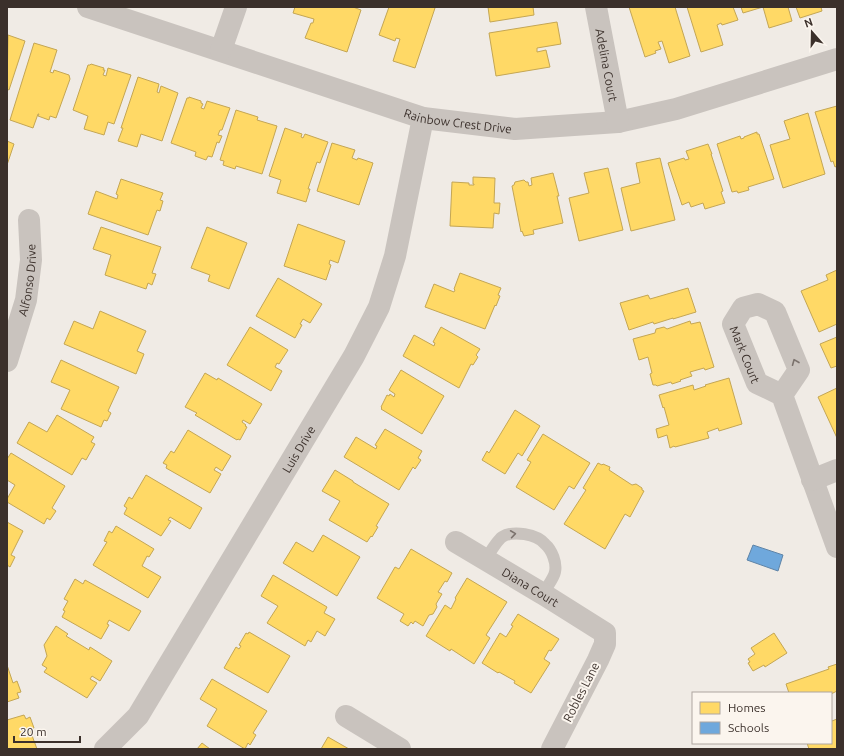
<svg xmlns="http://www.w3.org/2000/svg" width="844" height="756" font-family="Ubuntu,sans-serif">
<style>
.homes{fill:#ffd966;stroke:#c4a654}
.schools{fill:#6fa8dc;stroke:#5f84a7}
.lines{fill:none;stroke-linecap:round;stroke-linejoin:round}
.service{stroke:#c9c3be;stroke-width:12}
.minor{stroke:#c9c3be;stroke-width:22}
.oneway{stroke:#7b726d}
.labels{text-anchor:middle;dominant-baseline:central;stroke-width:4;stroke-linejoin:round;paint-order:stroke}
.street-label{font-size:12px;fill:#3b302b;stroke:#fbf5ee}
</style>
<rect width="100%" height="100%" fill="#f0ebe5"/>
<!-- homes -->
<g class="homes">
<polygon points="295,7 353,7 361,10 347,52 305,38 311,23 313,23 314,19 293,13"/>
<polygon points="389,7 433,7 435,8 415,68 393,61 400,39 396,38 395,41 379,35"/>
<polygon points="488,7 533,7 534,15 490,22"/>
<polygon points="629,7 675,7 690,56 669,63 662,41 658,42 661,49 655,51 656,53 645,57"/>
<polygon points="687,7 733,7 738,20 722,25 721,23 717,25 723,45 701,52"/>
<polygon points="741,7 763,7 743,13"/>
<polygon points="763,7 788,7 792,21 769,28"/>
<polygon points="796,7 821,7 822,11 800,18"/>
<polygon points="557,22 561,44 537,48 537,52 546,50 550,67 496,76 489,33"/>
<polygon points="8,35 25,41 9,90 7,89"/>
<polygon points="34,43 57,50 50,72 53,73 54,70 69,75 70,79 56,118 50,116 49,120 38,116 39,114 38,114 33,128 10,120"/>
<polygon points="91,64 104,68 103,70 105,70 103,75 106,76 108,68 131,75 114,124 108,122 104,135 84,129 88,116 73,110 88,65 90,65"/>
<polygon points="138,77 159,84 157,92 159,93 161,86 178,93 162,141 141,134 137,147 118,141 123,128 121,128"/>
<polygon points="189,97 201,101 201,103 203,104 201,108 204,109 207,101 230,108 222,130 220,130 218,135 222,136 219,143 217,142 212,157 208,156 206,160 195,156 196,152 171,143 187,98 189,98"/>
<polygon points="837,106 837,166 835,167 833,161 831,162 815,112"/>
<polygon points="236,110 258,117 257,120 277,126 262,174 236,166 235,169 223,165 224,161 220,160"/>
<polygon points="808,113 825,174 783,188 770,145 790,139 784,121"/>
<polygon points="285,128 302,134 301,137 303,138 305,134 328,142 320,163 317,162 308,189 310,189 306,202 277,193 281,180 269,176"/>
<polygon points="757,132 757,134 759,134 774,179 748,187 749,190 738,193 737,191 732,192 717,144 740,136 741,139 744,138 744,137"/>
<polygon points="7,141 14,144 7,165"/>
<polygon points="332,143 355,150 352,158 357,160 358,158 373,163 359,205 317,191"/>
<polygon points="708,144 712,154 711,154 723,191 721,192 725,203 705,209 703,203 691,207 689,202 682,205 668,163 684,158 685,160 689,159 686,151"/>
<polygon points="660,158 675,220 631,231 621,188 640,183 636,163"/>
<polygon points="608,168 623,230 579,241 569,198 589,193 584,173"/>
<polygon points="553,173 559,196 557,196 563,223 533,230 534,234 524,236 522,231 521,232 512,186 514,185 515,182 524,180 526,182 528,182 529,186 532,185 531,178"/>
<polygon points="473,177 495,178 494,203 500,203 499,214 494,213 493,228 450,226 452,182 469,183 469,185 474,185 474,184 473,184"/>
<polygon points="121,179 163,193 160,200 163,201 160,211 157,210 148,235 88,214 96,191 117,199 118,195 116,194"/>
<polygon points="298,224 345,241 338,263 330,260 329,264 331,265 326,280 284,266"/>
<polygon points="101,227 161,247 152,273 156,274 152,285 148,283 146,289 105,275 111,255 93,249"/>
<polygon points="207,227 247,243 229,289 208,281 210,275 191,268"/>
<polygon points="837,270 837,324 819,332 801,291 828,280 826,275"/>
<polygon points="460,273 501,288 498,295 500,296 496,306 495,305 485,329 425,307 434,284 454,292 455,290 454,289"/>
<polygon points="278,278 322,304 310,323 303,319 300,324 302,325 295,338 256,316"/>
<polygon points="688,288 696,312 673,319 673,318 654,324 653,322 629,330 620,303 648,295 650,299"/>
<polygon points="100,311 146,331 137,351 144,354 136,374 64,344 74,321 93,329"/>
<polygon points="690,321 691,324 700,322 714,367 705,370 704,368 690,372 692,376 680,380 681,381 672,384 671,382 657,386 656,385 653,385 650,374 652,373 648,357 639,360 633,339 655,333 656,329 664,327 667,329"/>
<polygon points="250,327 288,350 279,364 277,363 275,367 282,371 271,391 227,365"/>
<polygon points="441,327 480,349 476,355 478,357 473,365 471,364 459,388 403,356 414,335 434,346 435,343 433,342"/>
<polygon points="837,337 837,366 831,368 820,344"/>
<polygon points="61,360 119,387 108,411 111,413 107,421 104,420 101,427 61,409 70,390 51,382"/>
<polygon points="401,370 444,396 422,434 381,409 382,408 381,407 387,395 389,396 390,394 394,397 395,394 389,390"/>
<polygon points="205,373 217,380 218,378 262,404 250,424 243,420 242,422 246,425 245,426 247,427 240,440 238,439 237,440 195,415 197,413 185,407"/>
<polygon points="729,378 742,424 719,431 718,428 707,432 709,438 675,447 674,446 670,448 667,435 658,438 656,429 669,425 664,407 663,408 659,395 693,385 694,390 706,386 705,385"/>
<polygon points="837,388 837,438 818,397"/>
<polygon points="515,410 540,426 522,456 518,453 505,474 482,460 487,451 489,453"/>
<polygon points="57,415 94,437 91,442 95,444 86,460 82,458 72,475 17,443 29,422 47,432"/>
<polygon points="385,429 422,451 418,458 421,460 415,469 413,467 399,490 344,457 356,437 376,449 377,446 375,445"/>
<polygon points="188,430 231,456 222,471 216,467 214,470 221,474 210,493 166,468 167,465 163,463 171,451 174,453"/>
<polygon points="543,434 590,463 574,489 569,486 554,510 516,487 531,462 527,460"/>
<polygon points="11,453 65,486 52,508 56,511 50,520 47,518 44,524 7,502 7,499 15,485 7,480 7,459"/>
<polygon points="598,463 602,465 603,464 610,467 609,470 632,485 636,484 642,488 642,490 644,491 630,517 625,514 605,549 564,524 586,490 583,488"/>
<polygon points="335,470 353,481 353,482 389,504 376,526 378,527 372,537 371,536 367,542 329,520 340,501 322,491"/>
<polygon points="146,475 202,508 190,529 170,517 168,520 171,521 161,536 124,514 127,508 124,506 129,497 132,499"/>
<polygon points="7,522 23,531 11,555 15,557 10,567 7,565"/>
<polygon points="116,526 154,549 149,557 147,556 142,566 161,577 148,598 93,565 107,542 104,541 109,531 112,533"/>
<polygon points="323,535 360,557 337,596 283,563 296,542 313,552"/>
<polygon points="411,549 452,573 447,582 445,581 438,592 442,594 436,604 437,607 433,614 429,615 423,626 415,621 413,624 411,622 408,626 400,621 404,614 377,598 395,567 399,569"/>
<polygon points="273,575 327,607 324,613 335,619 325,636 317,631 311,642 308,640 305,646 267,623 278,606 261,596"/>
<polygon points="467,578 507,602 486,635 490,638 474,664 451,649 450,651 426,636 445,605 451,609 456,599 455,598"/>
<polygon points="75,579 83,584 85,580 141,611 129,631 109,620 107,624 109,625 101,639 62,617 65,611 63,610 68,601 64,599"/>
<polygon points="518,614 559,639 551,651 549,650 544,659 550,663 531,693 514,683 515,681 499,672 498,673 482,663 500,633 506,637 513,626 511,625"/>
<polygon points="56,626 68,634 66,636 89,650 90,647 112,661 100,681 92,676 90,679 97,683 87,698 44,672 47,668 42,665 47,656 44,645"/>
<polygon points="249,632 290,656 268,693 224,668 236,647 239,649 241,646 239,645 246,633 248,634"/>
<polygon points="774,633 787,653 765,667 764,665 753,671 748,663 750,662 748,659 755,654 751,648"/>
<polygon points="837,664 837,691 831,694 789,693 786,684 829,669 828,667"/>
<polygon points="7,665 13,683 17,681 21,692 17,693 19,698 7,702"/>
<polygon points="212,679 267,711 253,733 256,735 250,745 248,743 245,749 207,726 217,709 200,699"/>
<polygon points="24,715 26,719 30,717 34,728 30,730 37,749 7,749 7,720"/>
<polygon points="831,718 832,721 837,719 837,749 809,749 807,743 831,743"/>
<polygon points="328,737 349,749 321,749"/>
<polygon points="202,743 210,749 197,749"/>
</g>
<!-- schools -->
<polygon class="schools" points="753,545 783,555 778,571 747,560"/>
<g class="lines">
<!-- service -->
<path class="service" d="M486 559C489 554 498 540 502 537 513 530 537 534 545 544 552 550 557 563 555 572 554 578 546 588 543 594"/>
<!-- minor -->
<g class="minor">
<path id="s1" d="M88 7 423 118 515 129 618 122 676 109 837 59"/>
<path id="s2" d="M596 7 618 122"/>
<polyline points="221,50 236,7"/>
<path id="s3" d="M7 361 26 300 31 260 29 220"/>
<path id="s4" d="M782 395 799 370 775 312 758 304 743 308 733 324 757 383 782 395 837 547"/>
<polyline points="812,480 837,470"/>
<path id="s5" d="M456 542 543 594 605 633V644L598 660 552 749"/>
<polyline points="346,716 400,749"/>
<path id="s6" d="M105 749 138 716 354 356 379 307 395 256 423 118"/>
</g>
</g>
<!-- one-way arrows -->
<defs><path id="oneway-chevron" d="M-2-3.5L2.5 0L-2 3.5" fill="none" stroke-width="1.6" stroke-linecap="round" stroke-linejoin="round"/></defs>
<g class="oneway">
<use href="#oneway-chevron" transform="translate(795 362) rotate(-112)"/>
<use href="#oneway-chevron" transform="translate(513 534) rotate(-8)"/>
</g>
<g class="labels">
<!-- street labels -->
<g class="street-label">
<text stroke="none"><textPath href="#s2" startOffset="59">Adelina Court</textPath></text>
<text stroke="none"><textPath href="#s1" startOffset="388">Rainbow Crest Drive</textPath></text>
<text stroke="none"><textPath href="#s3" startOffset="84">Alfonso Drive</textPath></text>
<text stroke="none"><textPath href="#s4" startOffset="179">Mark Court</textPath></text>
<text stroke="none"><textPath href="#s6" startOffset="358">Luis Drive</textPath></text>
<text stroke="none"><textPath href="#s5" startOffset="87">Diana Court</textPath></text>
<text transform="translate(581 692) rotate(-63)">Robles Lane</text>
</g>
</g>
<!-- border -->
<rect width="844" height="756" fill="none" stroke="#3b302b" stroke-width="16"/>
<!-- legend -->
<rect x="692" y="692" width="140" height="52" fill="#fbf5ee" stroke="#aea6a0"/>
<rect x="700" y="702" width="20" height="12" fill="#ffd966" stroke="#aea6a0"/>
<text x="728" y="712" font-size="12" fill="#3b302b">Homes</text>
<rect x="700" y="722" width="20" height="12" fill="#6fa8dc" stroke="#aea6a0"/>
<text x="728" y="732" font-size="12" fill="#3b302b">Schools</text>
<!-- north arrow -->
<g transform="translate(812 32) rotate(340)" stroke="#fbf5ee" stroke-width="3" paint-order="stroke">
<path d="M0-3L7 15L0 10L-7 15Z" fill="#3b302b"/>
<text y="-6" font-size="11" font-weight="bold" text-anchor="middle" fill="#3b302b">N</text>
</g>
<!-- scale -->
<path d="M14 736v6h66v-6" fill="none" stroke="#3b302b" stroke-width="2"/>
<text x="20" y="736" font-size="12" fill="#3b302b" stroke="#fbf5ee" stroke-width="3" paint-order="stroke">20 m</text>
</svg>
